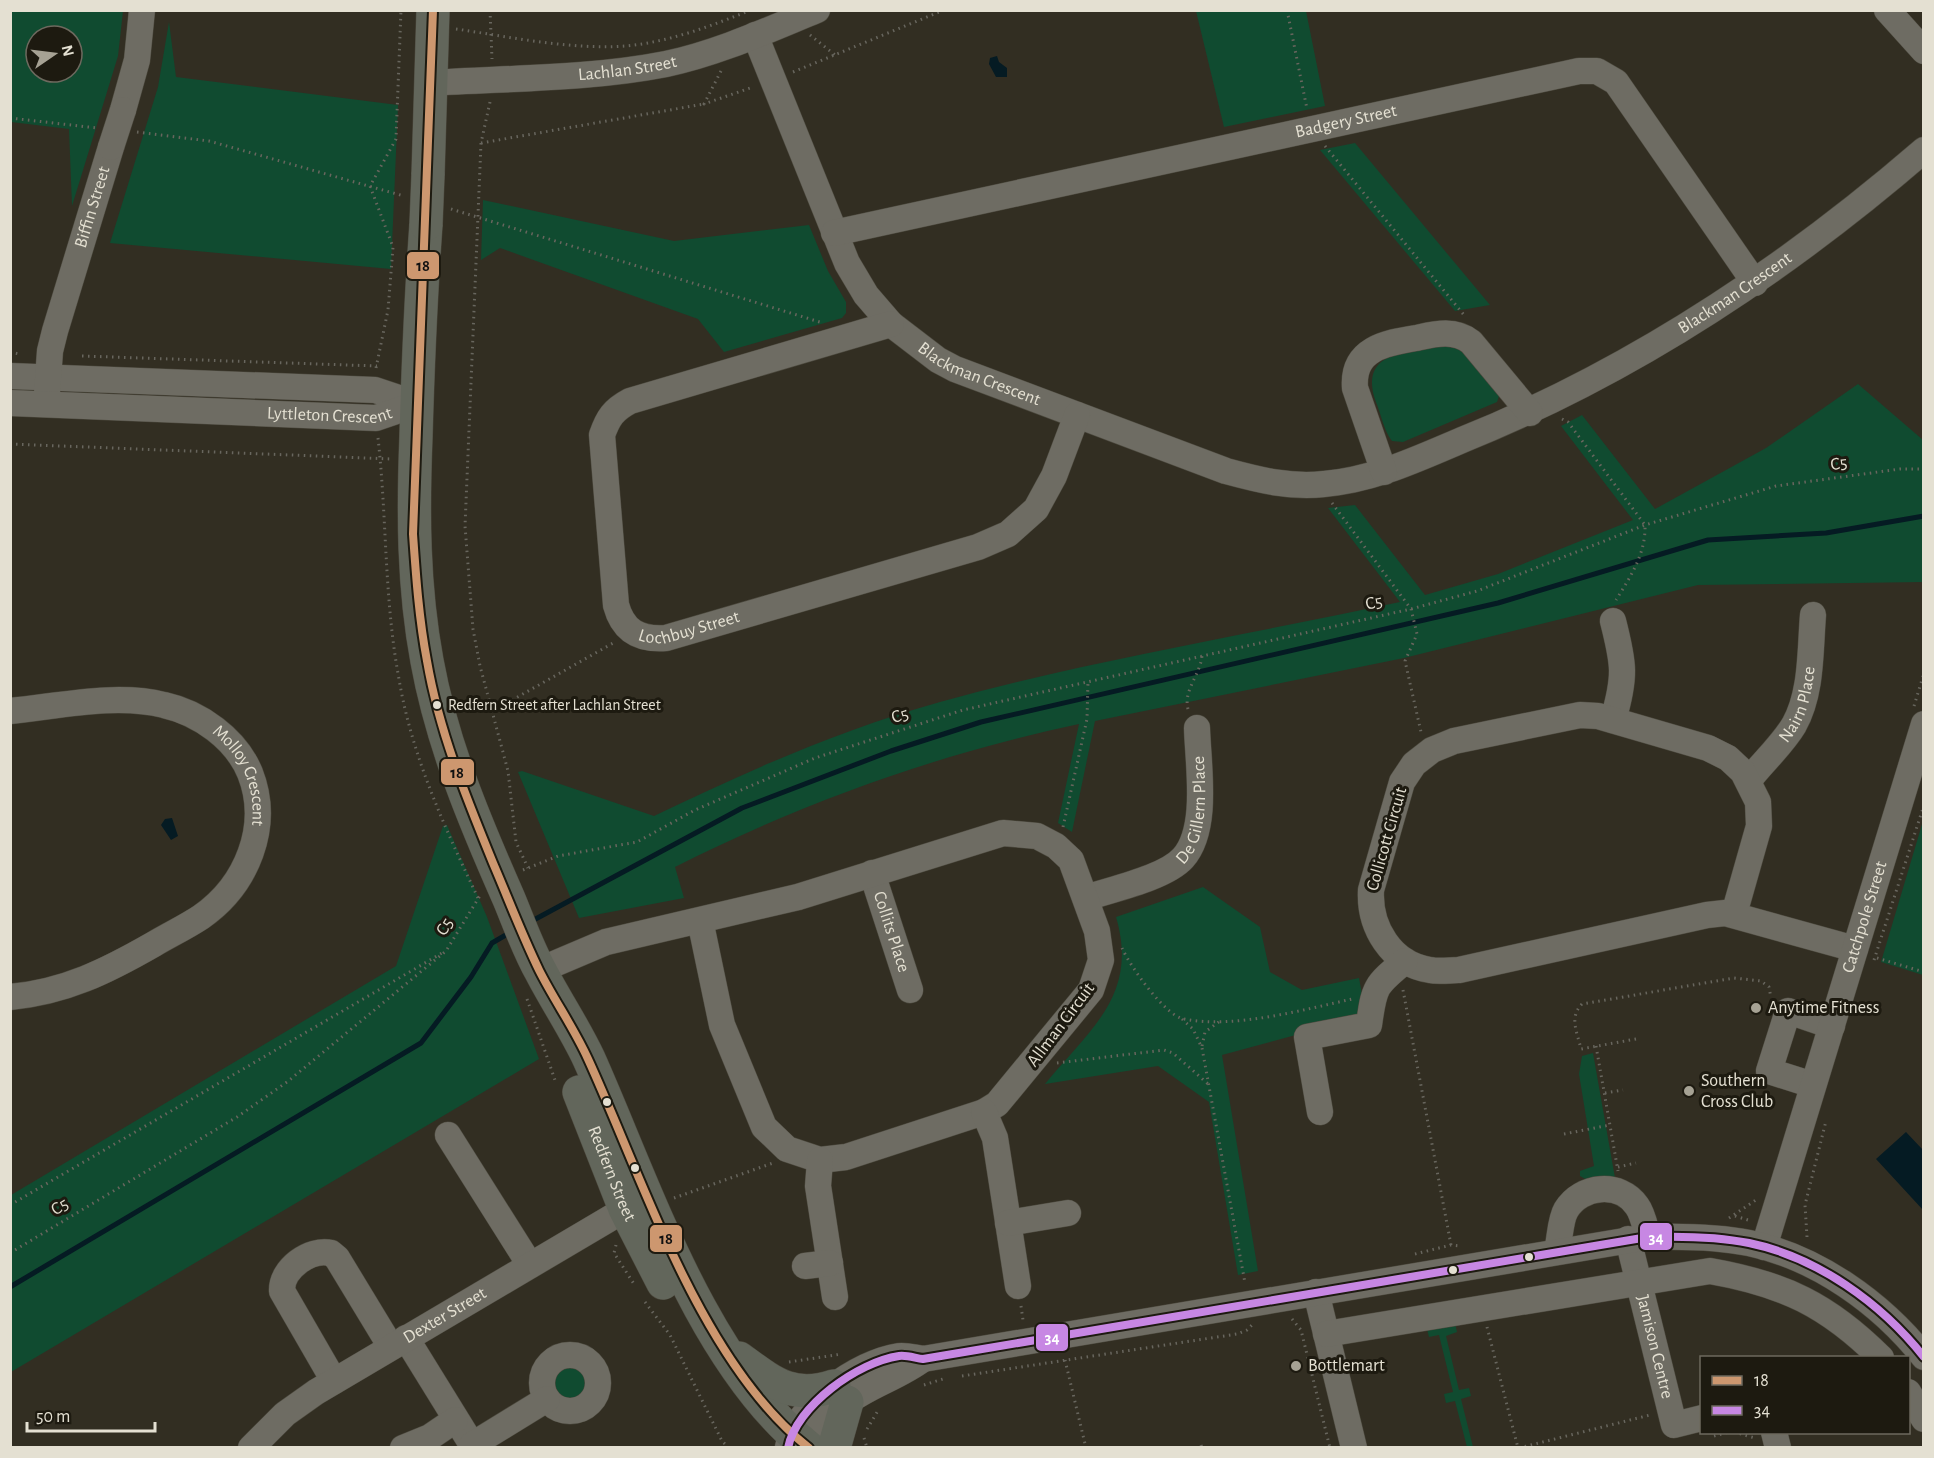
<svg xmlns="http://www.w3.org/2000/svg" width="1934" height="1458" font-family="'Alegreya Sans',sans-serif">
<style>
.green{fill:#104b30;fill-rule:evenodd}
.water{fill:#051b23}
.lines{fill:none;stroke-linecap:round;stroke-linejoin:round}
.stream{stroke:#051b23;stroke-width:5}
.minor-casing{stroke:#4d4a3f;stroke-width:27}
.major-casing{stroke:#4d4a3f;stroke-width:34}
.path{stroke:#68665e;stroke-width:3;stroke-dasharray:1.5 4.5;stroke-linecap:butt}
.minor{stroke:#6e6c63;stroke-width:26}
.major{stroke:#62665b;stroke-width:33}
.minor-bridge-casing{stroke:#4d4a3f;stroke-width:27;stroke-linecap:butt}
.major-bridge-casing{stroke:#4d4a3f;stroke-width:34;stroke-linecap:butt}
.minor-bridge{stroke:#6e6c63;stroke-width:26}
.major-bridge{stroke:#62665b;stroke-width:33}
.bus-1-casing{stroke:#1d1a10;stroke-width:12}
.bus-2-casing{stroke:#1d1a10;stroke-width:12}
.bus-1{stroke:#cd976f;stroke-width:8}
.bus-2{stroke:#c787e3;stroke-width:8}
.bus-dot{fill:#e4e0d2;stroke:#1d1a10;stroke-width:2}
.poi-dot{fill:#a6a294;stroke:#1d1a10;stroke-width:2}
.labels{text-anchor:middle;dominant-baseline:central;stroke-width:6;stroke-linejoin:round;paint-order:stroke}
.bus-label{font-size:16px;fill:#e4e0d2;stroke:#1d1a10;text-anchor:start}
.street-label{font-size:18px;fill:#e4e0d2;stroke:#1d1a10}
.poi-label{font-size:18px;fill:#e4e0d2;stroke:#1d1a10;text-anchor:start}
.line-badge{stroke:#1d1a10;stroke-width:2}
.badge-label{font-size:16px;text-anchor:middle;font-weight:bold;fill:#fff}
.pale-badge-label{font-size:16px;text-anchor:middle;font-weight:bold;fill:#111}
</style>
<rect width="100%" height="100%" fill="#322e22"/>
<!-- green -->
<g class="green">
<path d="M10 11H123L118 56 72 206 69 129 11 122ZM36 36H72V72H36Z"/>
<polygon points="1196,11 1306,11 1325,106 1224,127"/>
<polygon points="169,22 176,77 398,105 391,269 110,243 158,87"/>
<polygon points="1355,143 1490,305 1455,311 1320,150"/>
<polygon points="483,200 674,241 809,225 828,271 846,302 846,313 842,318 724,352 698,319 500,248 481,260"/>
<path d="M1444 346 1464 350 1499 396 1497 402 1403 442 1392 441C1384 431 1381 414 1376 402 1358 350 1407 353 1444 346Z"/>
<path d="M1858 384 1923 440V582L1698 585 1404 658 1095 721 1072 832 1058 823 1079 724C938 754 804 802 675 867L684 898 579 918 518 772 522 771 654 816C747 771 840 730 940 702 1091 660 1247 635 1400 602L1328 508 1355 505 1425 595 1498 574 1633 520 1561 426 1582 415 1655 509 1766 448Z"/>
<polygon points="1923,821 1923,975 1881,962"/>
<polygon points="447,825 487,917 539,1059 11,1372 11,1195 396,966 443,826"/>
<path d="M1203 887 1260 927 1270 972 1302 990 1359 978 1366 1016 1222 1055 1258 1271 1238 1275 1209 1102 1158 1066 1045 1084C1090 1029 1139 995 1116 917Z"/>
<polygon points="1593,1053 1615,1178 1587,1180 1580,1176 1580,1171 1594,1166 1579,1074 1582,1056"/>
<polygon points="1455,1323 1457,1332 1446,1336 1459,1390 1469,1388 1471,1396 1461,1399 1473,1447 1467,1447 1455,1401 1446,1403 1444,1394 1453,1392 1439,1335 1429,1337 1427,1329"/>
<circle cx="570" cy="1382" r="23"/>
</g>
<!-- water -->
<g class="water">
<polygon points="997,56 999,62 1007,68 1007,77 996,77 989,64 990,58"/>
<polygon points="172,818 178,836 171,840 161,825 165,819"/>
<polygon points="1906,1132 1923,1150 1923,1210 1876,1159"/>
</g>
<g class="lines">
<!-- stream -->
<g class="stream">
<polyline points="530,922 742,808 891,751 981,722 1498,603 1708,540 1826,533 1924,516"/>
<polyline points="10,1287 421,1043 471,977 492,943 511,932"/>
</g>
<!-- minor casing -->
<g class="minor-casing">
<g id="minor">
<polyline points="1887,10 1924,51"/>
<path id="s1" d="M755 35 847 263 866 295 891 324 938 360 955 369 1226 471C1259 480 1291 488 1324 484 1373 480 1417 459 1462 440 1633 371 1784 271 1924 150"/>
<path id="s2" d="M430 83C508 78 590 79 666 64 718 53 768 30 817 10"/>
<polyline points="123,110 137,60 142,10"/>
<path id="s3" d="M834 233 1579 71H1597L1616 82 1755 283"/>
<path id="s4" d="M891 324 630 401C613 410 608 418 602 435L616 605C623 631 639 640 666 638L978 547 1008 534 1036 509 1054 476 1077 415"/>
<polyline points="10,376 375,390 417,404"/>
<path id="s5" d="M47 393 50 351 55 331 111 147"/>
<path id="s6" d="M10 403 376 418 417 404"/>
<path d="M1384 472 1355 388C1352 349 1385 343 1416 338 1435 334 1454 329 1471 342L1530 413"/>
<path d="M1613 621C1624 664 1626 676 1613 720"/>
<path id="s7" d="M10 711C60 706 116 693 164 705 200 713 236 739 250 773 271 826 247 885 201 917 186 927 169 935 154 944 107 971 65 992 10 997"/>
<path id="s8" d="M1749 780C1763 762 1782 745 1794 725 1812 693 1810 651 1813 615"/>
<path id="s9" d="M872 873 910 990"/>
<path id="s10" d="M1086 898C1112 889 1165 878 1183 858 1209 829 1198 765 1197 728"/>
<path d="M1734 914 1759 826 1758 802 1743 772 1728 758 1708 748 1598 716 1580 715 1454 741 1432 750 1414 764 1402 782 1371 890C1369 927 1391 964 1430 970 1439 972 1450 970 1459 970L1707 915 1725 913 1855 949"/>
<polyline points="540,970 606,942 798,897 1003,833 1037,836 1056,846 1071,860 1097,931 1101,960 1091,990 997,1104 984,1112 846,1157 820,1160 787,1149 764,1127 722,1025 700,920"/>
<polyline points="1813,1085 1769,1071 1788,1011 1832,1026"/>
<polyline points="984,1112 995,1138 1018,1286"/>
<path d="M1320 1112 1307 1037 1369 1025C1374 987 1375 985 1405 961"/>
<polyline points="448,1135 530,1265"/>
<polyline points="820,1160 818,1186 835,1297"/>
<polyline points="1008,1223 1068,1213"/>
<path id="s11" d="M1628 1239 1674 1425 1702 1418"/>
<path id="s12" d="M1764 1247 1924 724"/>
<path d="M1557 1251C1560 1239 1560 1220 1566 1210 1581 1185 1620 1181 1637 1206 1643 1214 1645 1227 1648 1237"/>
<polyline points="805,1266 830,1263"/>
<polyline points="1316,1292 1354,1448"/>
<path d="M1326 1334 1710 1271C1784 1284 1828 1305 1881 1358"/>
<polyline points="406,1338 474,1448"/>
<circle cx="570" cy="1383" r="28"/>
<path d="M334 1381 282 1291C281 1269 310 1248 331 1253L337 1258 391 1347"/>
<polyline points="1908,1392 1924,1419"/>
<polyline points="1774,1432 1778,1448"/>
<polyline points="472,1445 547,1399"/>
<path d="M788 1447C796 1406 858 1362 899 1356 907 1355 915 1358 923 1359L1648 1237C1681 1236 1715 1236 1749 1243 1817 1257 1881 1303 1924 1357"/>
<path id="s13" d="M251 1448 285 1414 316 1392 641 1200"/>
<polyline points="403,1448 430,1437 455,1420"/>
<path d="M799 1448C817 1437 829 1415 846 1403 870 1385 899 1377 923 1359"/>
</g>
</g>
<!-- major casing -->
<g class="major-casing">
<g id="major">
<polyline points="428,175 433,10"/>
<path d="M426 224C421 295 418 365 416 436 413 512 413 586 427 661 442 744 475 822 509 899 519 923 528 949 541 972 556 1001 575 1029 589 1059 644 1182 701 1362 809 1448"/>
<path id="s14" d="M579 1092 625 1209 663 1283"/>
<path d="M739 1358C772 1382 792 1400 834 1386"/>
<polyline points="834,1448 847,1402"/>
</g>
</g>
<!-- path -->
<g class="path">
<polyline points="490,10 492,59"/>
<polyline points="1287,10 1307,109"/>
<path d="M456 29C511 37 570 50 626 46 669 42 711 26 751 10"/>
<polyline points="810,35 835,55"/>
<polyline points="721,71 704,104 753,87"/>
<polyline points="793,72 944,10"/>
<polyline points="490,102 481,143 465,526 473,629 480,666 508,771 516,842 528,868"/>
<polyline points="10,118 97,128"/>
<polyline points="137,132 209,141 404,196"/>
<polyline points="481,143 704,104"/>
<polyline points="1325,146 1464,315"/>
<polyline points="451,209 823,323"/>
<polyline points="10,352 19,354"/>
<polyline points="82,356 377,366"/>
<polyline points="376,368 388,310 393,247 370,186 396,139 401,10"/>
<path d="M1562 419 1568 422 1645 525C1646 553 1631 576 1616 600"/>
<path d="M378 438C387 518 384 599 399 679 412 757 445 828 478 898"/>
<polyline points="10,444 392,459"/>
<polyline points="1332,503 1411,609 1417,634 1405,661 1421,732"/>
<polyline points="1914,706 1924,673"/>
<path d="M1188 709C1183 690 1201 674 1202 655"/>
<polyline points="491,712 615,642"/>
<polyline points="1063,827 1087,719 1088,681"/>
<polyline points="523,870 558,856 637,842 695,810 815,758 963,710 1411,609 1477,591 1645,525 1776,486 1900,469 1924,469"/>
<path d="M1122 948C1130 966 1165 1016 1184 1019 1233 1029 1303 1010 1352 999"/>
<polyline points="1877,958 1924,972"/>
<polyline points="1874,960 1924,805"/>
<polyline points="1403,990 1451,1245"/>
<polyline points="527,999 556,1083"/>
<polyline points="1182,1019 1193,1029 1202,1048 1245,1283"/>
<path d="M1636 1039 1581 1049C1577 1032 1569 1017 1582 1004L1734 978 1761 981 1769 987 1771 998"/>
<polyline points="1202,1046 1205,1032 1220,1021"/>
<polyline points="1596,1046 1618,1171"/>
<polyline points="1057,1063 1164,1050 1173,1053 1208,1084"/>
<polyline points="1605,1093 1623,1090"/>
<polyline points="1564,1134 1610,1125"/>
<polyline points="1618,1167 1636,1163"/>
<polyline points="674,1198 773,1163"/>
<polyline points="10,1205 442,953"/>
<polyline points="1735,1216 1748,1220"/>
<polyline points="1729,1218 1756,1200"/>
<polyline points="1807,1237 1805,1205 1826,1121"/>
<polyline points="616,1245 614,1253 634,1284"/>
<polyline points="10,1253 237,1117 287,1082 446,951 481,894"/>
<polyline points="1415,1254 1451,1245 1461,1246"/>
<polyline points="645,1302 670,1335 722,1441 729,1448"/>
<polyline points="1021,1306 1023,1320"/>
<polyline points="1292,1319 1301,1330 1330,1448"/>
<polyline points="1487,1327 1518,1448"/>
<polyline points="1065,1360 1086,1448"/>
<polyline points="789,1362 842,1354"/>
<polyline points="962,1376 1237,1334 1247,1330 1252,1325"/>
<polyline points="924,1385 946,1378"/>
<polyline points="867,1429 879,1409"/>
<polyline points="1734,1432 1755,1438"/>
<polyline points="1714,1436 1729,1432"/>
<polyline points="864,1438 867,1448"/>
<polyline points="1201,1445 1202,1448"/>
<polyline points="1519,1448 1650,1415"/>
</g>
<!-- minor -->
<use href="#minor" class="minor"/>
<!-- major -->
<use href="#major" class="major"/>
<!-- minor-bridge casing -->
<g class="minor-bridge-casing">
<polyline id="minor-bridge" points="111,147 123,110"/>
</g>
<!-- major-bridge casing -->
<g class="major-bridge-casing">
<polyline id="major-bridge" points="426,224 428,175"/>
</g>
<!-- minor-bridge -->
<use href="#minor-bridge" class="minor-bridge"/>
<!-- major-bridge -->
<use href="#major-bridge" class="major-bridge"/>
<!-- bus-1 casing -->
<g class="bus-1-casing">
<path id="bus-1" d="M433 10 413 534C416 577 419 619 427 661 439 731 466 797 493 863 508 898 522 935 539 970 554 1000 574 1028 588 1059 644 1181 701 1363 809 1448"/>
</g>
<!-- bus-2 casing -->
<g class="bus-2-casing">
<path id="bus-2" d="M788 1448C796 1406 858 1362 899 1356 907 1355 915 1358 923 1359L1648 1237C1681 1236 1715 1236 1749 1243 1817 1257 1881 1303 1924 1357"/>
</g>
<!-- bus-1 -->
<use href="#bus-1" class="bus-1"/>
<!-- bus-2 -->
<use href="#bus-2" class="bus-2"/>
</g>
<!-- markers -->
<g class="bus-dot">
<circle cx="437" cy="705" r="5"/>
<circle cx="607" cy="1102" r="5"/>
<circle cx="635" cy="1168" r="5"/>
<circle cx="1529" cy="1257" r="5"/>
<circle cx="1453" cy="1270" r="5"/>
</g>
<g class="poi-dot">
<circle cx="1756" cy="1008" r="6"/>
<circle cx="1689" cy="1091" r="6"/>
<circle cx="1296" cy="1366" r="6"/>
</g>
<g class="labels">
<!-- bus labels -->
<g class="bus-label">
<text x="448" y="705">Redfern Street after Lachlan Street</text>
</g>
<!-- street labels -->
<g class="street-label">
<text stroke="none"><textPath href="#s2" startOffset="198">Lachlan Street</textPath></text>
<text stroke="none"><textPath href="#s3" startOffset="524">Badgery Street</textPath></text>
<text stroke="none"><textPath href="#s5" startOffset="192">Biffin Street</textPath></text>
<text stroke="none"><textPath href="#s1" startOffset="1245">Blackman Crescent</textPath></text>
<text stroke="none"><textPath href="#s1" startOffset="424">Blackman Crescent</textPath></text>
<text stroke="none"><textPath href="#s6" startOffset="320">Lyttleton Crescent</textPath></text>
<text transform="translate(1839 464) rotate(-8)">C5</text>
<text transform="translate(1374 603) rotate(-12)">C5</text>
<text stroke="none"><textPath href="#s4" startOffset="579">Lochbuy Street</textPath></text>
<text stroke="none"><textPath href="#s8" startOffset="92">Nairn Place</textPath></text>
<text transform="translate(900 716) rotate(-18)">C5</text>
<text stroke="none"><textPath href="#s7" startOffset="267">Molloy Crescent</textPath></text>
<text stroke="none"><textPath href="#s10" startOffset="156">De Gillern Place</textPath></text>
<text transform="translate(1387 839) rotate(-74)">Collicott Circuit</text>
<text stroke="none"><textPath href="#s12" startOffset="345">Catchpole Street</textPath></text>
<text transform="translate(445 927) rotate(-59)">C5</text>
<text stroke="none"><textPath href="#s9" startOffset="62">Collits Place</textPath></text>
<text transform="translate(1061 1025) rotate(-53)">Allman Circuit</text>
<text stroke="none"><textPath href="#s14" startOffset="88">Redfern Street</textPath></text>
<text transform="translate(60 1207) rotate(-31)">C5</text>
<text stroke="none"><textPath href="#s13" startOffset="236">Dexter Street</textPath></text>
<text stroke="none"><textPath href="#s11" startOffset="111">Jamison Centre</textPath></text>
</g>
<!-- poi labels -->
<g class="poi-label">
<text x="1768" y="1008">Anytime Fitness</text>
<text x="1701" y="1081">Southern<tspan x="1701" dy="21">Cross Club</tspan></text>
<text x="1308" y="1366">Bottlemart</text>
</g>
</g>
<g class="line-badge">
<rect x="406" y="251" width="34" height="29" rx="6" fill="#cd976f"/>
<rect x="440" y="758" width="35" height="28" rx="6" fill="#cd976f"/>
<rect x="1639" y="1222" width="34" height="29" rx="6" fill="#c787e3"/>
<rect x="649" y="1224" width="34" height="29" rx="6" fill="#cd976f"/>
<rect x="1035" y="1323" width="34" height="29" rx="6" fill="#c787e3"/>
</g>
<g class="badge-label">
<text x="1656" y="1243">34</text>
<text x="1052" y="1343">34</text>
</g>
<g class="pale-badge-label">
<text x="423" y="271">18</text>
<text x="457" y="778">18</text>
<text x="666" y="1244">18</text>
</g>
<!-- border -->
<rect width="1934" height="1458" fill="none" stroke="#e4e0d2" stroke-width="24"/>
<!-- legend -->
<rect x="1700" y="1356" width="210" height="78" fill="#1d1a10" stroke="#6d695e" stroke-width="1.5"/>
<rect x="1712" y="1376" width="30" height="9" fill="#cd976f" stroke="#6d695e" stroke-width="1.5"/>
<text x="1754" y="1386" font-size="18" fill="#e4e0d2">18</text>
<rect x="1712" y="1406" width="30" height="9" fill="#c787e3" stroke="#6d695e" stroke-width="1.5"/>
<text x="1754" y="1416" font-size="18" fill="#e4e0d2">34</text>
<!-- north arrow -->
<g transform="translate(54 54) rotate(76)"><circle r="28" fill="#1d1a10" stroke="#6d695e" stroke-width="1.5"/>
<path d="M0-4.5L10 22L0 15L-10 22Z" fill="#a6a294"/>
<text y="-9" font-size="16" font-weight="bold" text-anchor="middle" fill="#e4e0d2">N</text>
</g>
<!-- scale -->
<path d="M27 1422v9h128v-9" fill="none" stroke="#e4e0d2" stroke-width="3"/>
<text x="36" y="1422" font-size="18" fill="#e4e0d2" stroke="#1d1a10" stroke-width="4.5" paint-order="stroke">50 m</text>
</svg>
